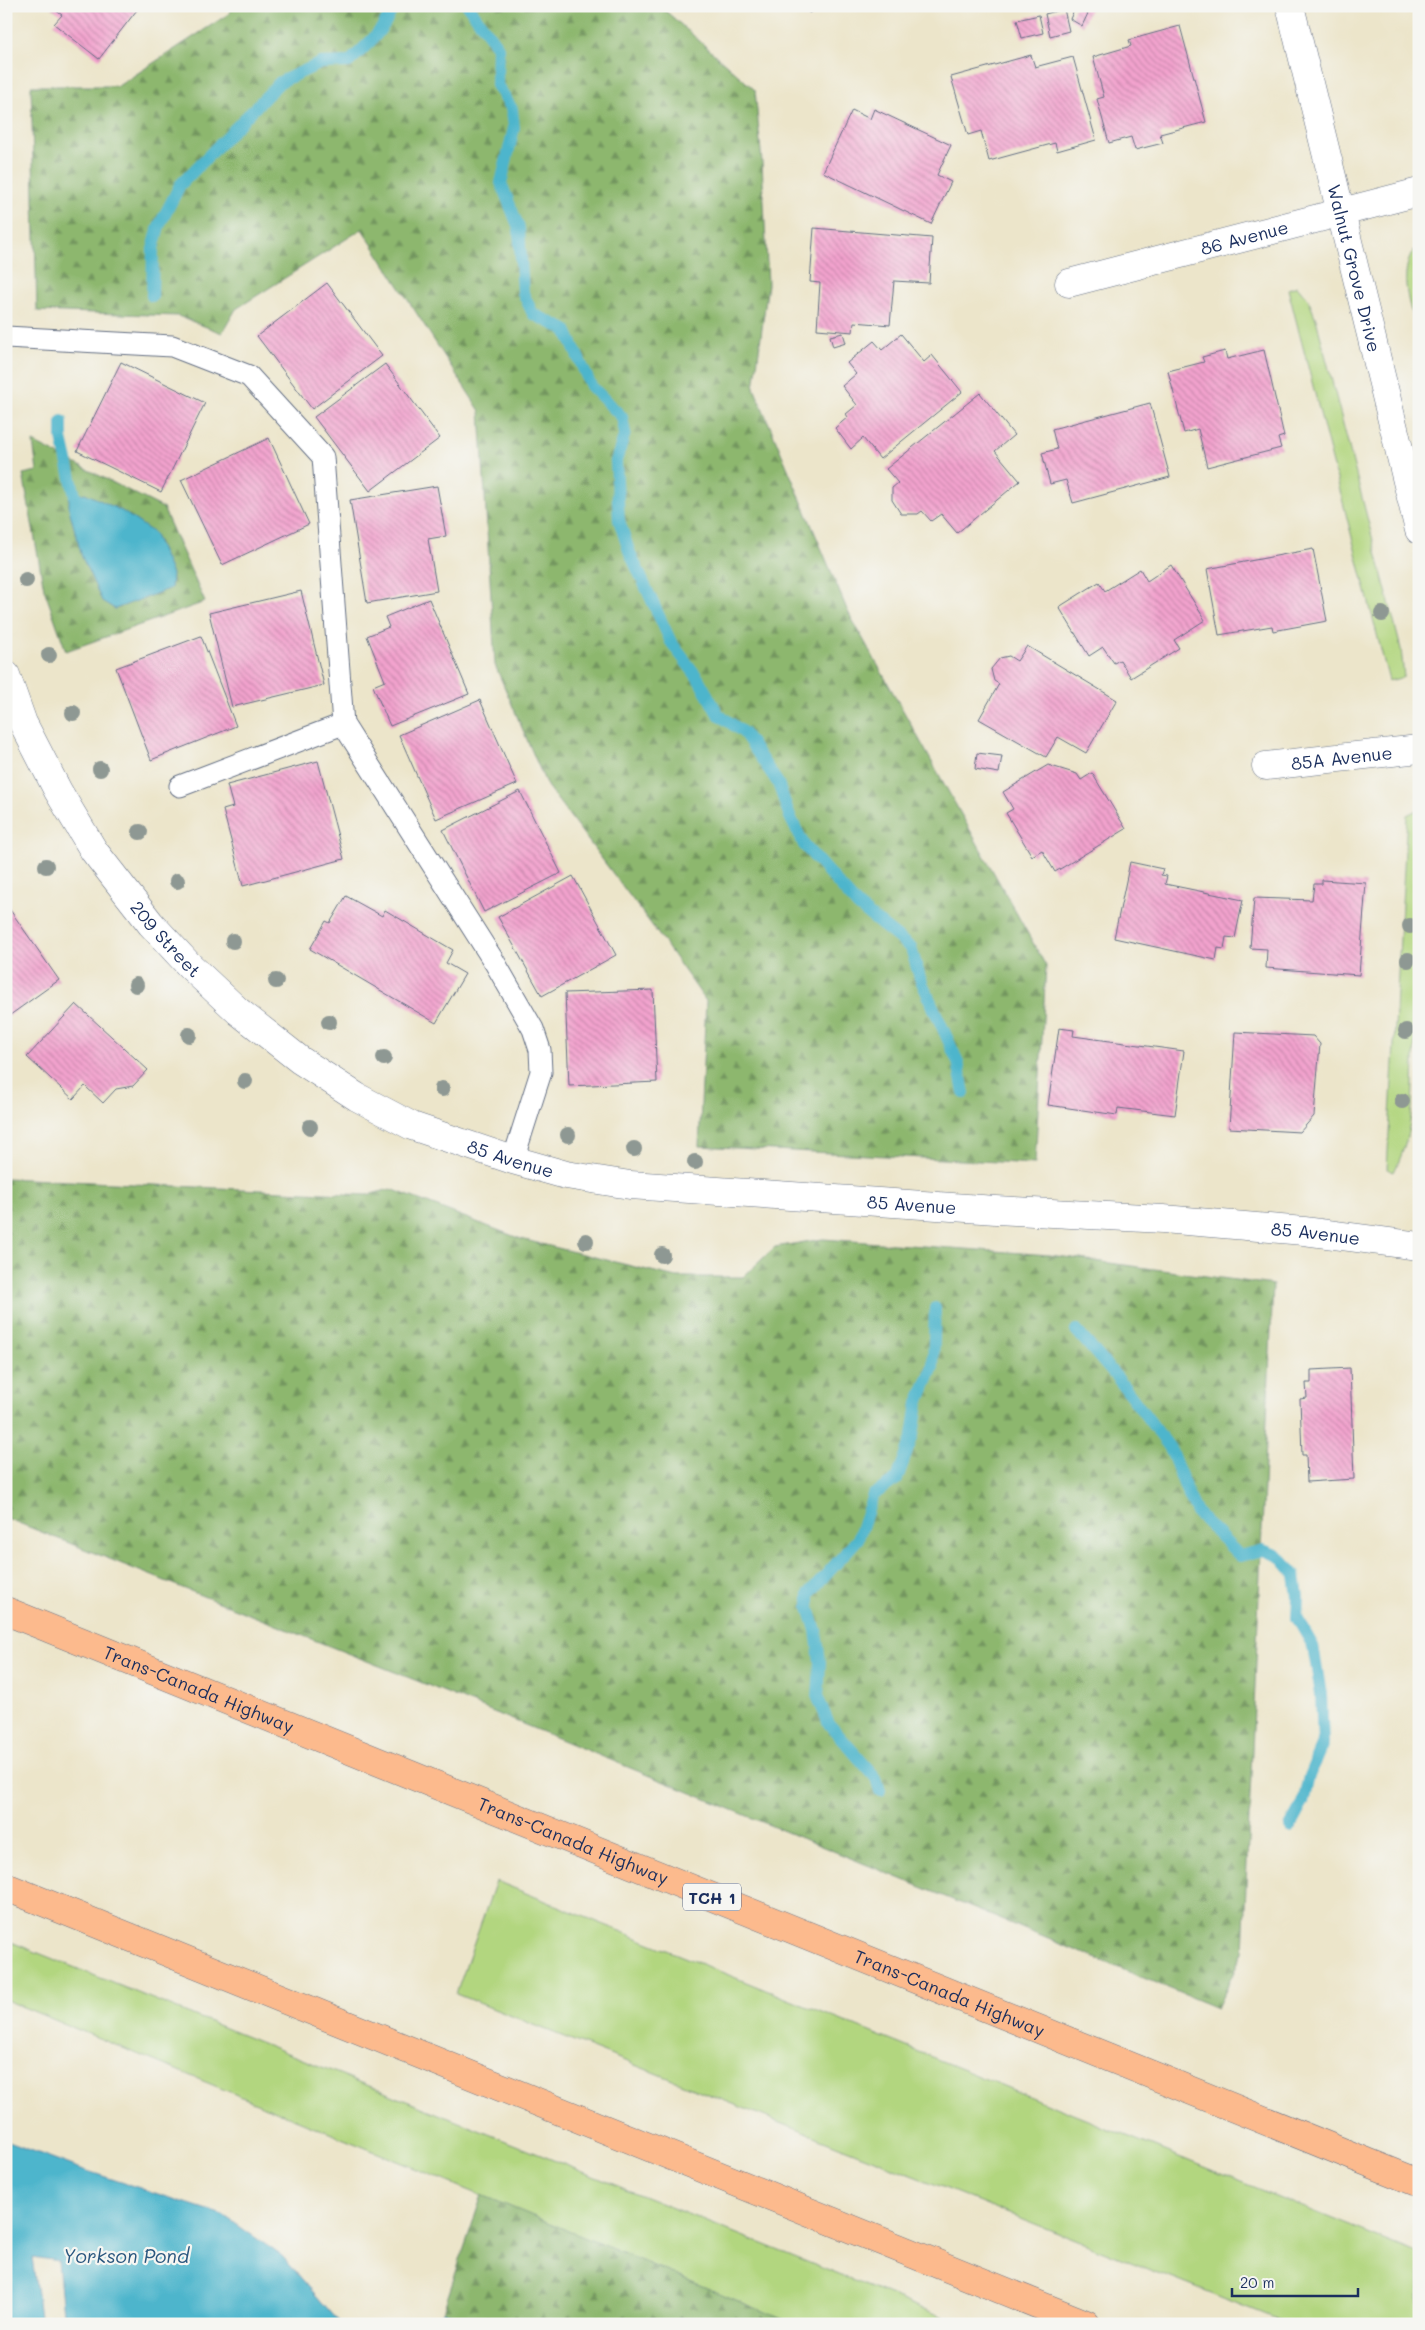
<svg xmlns="http://www.w3.org/2000/svg" width="1425" height="2330" font-family="Mali,sans-serif">
<style>
.green{fill:#b2d67f;stroke:#66826e}
.forest{fill:url(#forest-firs);stroke:#547366;fill-rule:evenodd}
.water{fill:#4eb5cc;stroke:#347295}
.lines{fill:none;stroke-linecap:round;stroke-linejoin:round}
.stream{stroke:#4eb5cc;stroke-width:12}
.building{fill:url(#building-back-hatch)}
.service-casing{stroke:#646f84;stroke-width:23}
.minor-casing{stroke:#646f84;stroke-width:29}
.tertiary-casing{stroke:#646f84;stroke-width:29}
.motorway-casing{stroke:#646f84;stroke-width:29}
.service{stroke:#fff;stroke-width:21}
.minor{stroke:#fff;stroke-width:28}
.tertiary{stroke:#fff;stroke-width:28}
.motorway{stroke:#fcba8d;stroke-width:28}
.tree{fill:#8e9893}
.labels{text-anchor:middle;dominant-baseline:central;stroke-width:4.5;stroke-linejoin:round;paint-order:stroke}
.shield{fill:#f6f6f2;stroke:#5d6b8a;stroke-width:1}
.shield-label{font-size:16px;font-weight:bold;fill:#1b2f5e}
.street-label{font-size:18px;fill:#1b2f5e;stroke:#f6f6f2}
.water-label{font-size:19px;font-style:italic;fill:#2a577f;stroke:#f6f6f2}
</style>
<defs>
<pattern id="forest-firs" width="22" height="20" patternUnits="userSpaceOnUse" patternTransform="scale(1.25)"><rect width="22" height="20" fill="#8db76e"/><path d="M5 1l3.5 6h-7zM16 11l3.5 6h-7z" fill="#72955e"/></pattern>
<pattern id="building-back-hatch" width="6" height="6" patternUnits="userSpaceOnUse" patternTransform="scale(1.25)"><rect width="6" height="6" fill="#f3a3ce"/><path d="M-1 5l2 2M0 0l6 6M5-1l2 2" fill="none" stroke="#c485aa"/></pattern>
</defs>
<rect width="100%" height="100%" fill="#f6f6f2"/>
<filter id="ink" filterUnits="userSpaceOnUse"><feTurbulence type="fractalNoise" baseFrequency=".02" numOctaves="2"/><feDisplacementMap in="SourceGraphic" scale="10" xChannelSelector="R" yChannelSelector="G"/><feConvolveMatrix kernelMatrix="1 2 1 2 8 2 1 2 1" color-interpolation-filters="sRGB"/></filter>
<filter id="wash" filterUnits="userSpaceOnUse"><feTurbulence type="fractalNoise" baseFrequency=".0096" numOctaves="4" result="noise"/><feDisplacementMap in="SourceGraphic" scale="20" xChannelSelector="R" yChannelSelector="G"/><feGaussianBlur stdDeviation="1.12" result="paint"/><feColorMatrix in="noise" values="0 0 0 0 0 0 0 0 0 0 0 0 0 0 0 0 0 1.4 0 .05"/><feComposite in="paint" operator="in"/></filter>
<g filter="url(#wash)">
<rect width="100%" height="100%" fill="#ece5ca"/>
<!-- green -->
<g class="green">
<path d="M1414 250 1419 262V339C1412 312 1396 276 1414 250Z"/>
<polygon points="1297,286 1308,299 1316,319 1401,649 1404,677 1389,681 1288,289"/>
<path d="M1417 810 1419 814V943L1412 1108C1409 1131 1405 1150 1394 1172L1387 1169 1407 815Z"/>
<polygon points="496,1881 1419,2254 1419,2324 1287,2324 456,1994"/>
<polygon points="6,1940 961,2324 794,2324 6,2000"/>
</g>
<!-- forest -->
<g class="forest">
<polygon points="230,6 660,6 755,90 762,162 768,284 754,388 848,612 1046,966 1035,1164 699,1146 706,1001 651,924 547,786 495,665 480,411 362,229 236,309 222,333 178,316 37,311 31,86 118,86 230,13"/>
<path d="M33 442 163 508 205 602 66 651 44 589 23 474 37 471ZM85 493 172 574 69 498Z"/>
<polygon points="6,1178 367,1195 391,1189 521,1239 676,1277 743,1277 775,1247 823,1239 1050,1255 1273,1285 1243,1952 1217,2008 420,1682 6,1518"/>
<polygon points="482,2195 794,2324 480,2324 443,2311"/>
</g>
<!-- water -->
<g class="water">
<polygon points="85,493 122,511 154,533 172,574 171,588 115,609 102,601 82,557 69,509 69,498"/>
<polygon points="6,2141 84,2170 223,2215 282,2256 341,2324 64,2324 58,2261 32,2257 41,2324 6,2324"/>
<polygon points="443,2311 480,2324 439,2324"/>
</g>
<g class="lines">
<!-- stream -->
<g class="stream">
<polyline points="468,6 498,47 497,85 512,109 514,128 501,183 519,228 523,293 533,314 566,330 591,386 622,417 625,433 616,461 619,520 629,551 671,642 698,678 718,714 744,733 778,783 790,817 804,845 858,906 911,948 920,978 958,1062 964,1093"/>
<path d="M152 296 153 249 159 226 180 185 280 82 321 63 349 62C366 46 386 29 393 6"/>
<polyline points="62,421 62,438 75,496"/>
<polyline points="1076,1330 1119,1380 1170,1448 1187,1492 1197,1513 1240,1556 1263,1550 1279,1556 1295,1575 1298,1597 1297,1618 1313,1646 1321,1694 1323,1743 1309,1776 1303,1803 1290,1827"/>
<polyline points="880,1791 876,1778 829,1724 818,1698 820,1662 816,1630 809,1608 809,1594 858,1539 873,1495 897,1479 913,1435 918,1403 933,1367 935,1308"/>
</g>
</g>
<g id="blocks">
<!-- building -->
<g class="building">
<polygon points="54,6 140,6 99,59 54,24 62,15 52,8"/>
<polygon points="797,6 820,6 821,7 812,9 810,13"/>
<polygon points="1076,6 1084,6 1090,9 1082,26 1070,19"/>
<polygon points="1064,9 1069,31 1050,36 1045,14"/>
<polygon points="1039,15 1043,33 1022,38 1017,20"/>
<polygon points="1180,26 1206,122 1160,134 1163,143 1135,150 1131,137 1109,143 1097,99 1104,97 1093,57 1131,46 1129,40"/>
<polygon points="1031,55 1035,67 1073,57 1096,140 1057,151 1055,143 989,161 981,131 968,135 951,77"/>
<polygon points="874,109 951,145 937,175 951,182 931,224 823,172 852,110 870,119"/>
<polygon points="814,228 932,238 929,283 894,281 890,325 854,322 853,332 817,329 820,283 810,282"/>
<polygon points="327,283 382,356 312,409 257,336"/>
<polygon points="843,333 846,343 833,347 830,336"/>
<polygon points="901,334 924,362 932,355 962,392 880,459 863,438 851,449 835,428 848,417 846,414 857,405 842,386 856,374 847,363 874,341 882,350"/>
<polygon points="1264,350 1284,436 1278,438 1281,448 1207,467 1198,429 1184,433 1168,371 1204,362 1202,357 1225,351 1227,359"/>
<polygon points="121,362 205,403 161,492 77,451"/>
<polygon points="385,364 440,438 370,491 314,417"/>
<polygon points="980,393 1014,435 995,451 1020,481 957,533 941,514 931,521 922,511 918,514 901,514 892,500 892,488 898,483 886,469"/>
<polygon points="1150,403 1170,477 1073,503 1066,480 1050,484 1042,453 1057,449 1052,429"/>
<polygon points="269,438 309,524 222,565 181,480"/>
<polygon points="437,486 446,536 428,539 437,591 367,603 350,500"/>
<polygon points="1313,549 1327,621 1273,631 1272,626 1219,635 1207,569"/>
<polygon points="1171,565 1205,620 1174,640 1179,648 1131,678 1120,660 1114,663 1103,647 1089,656 1059,607 1099,582 1105,591 1140,569 1147,581"/>
<polygon points="301,591 324,685 232,707 209,613"/>
<polygon points="429,599 469,694 390,726 373,686 385,681 367,636 389,627 385,617"/>
<polygon points="201,636 236,726 151,760 116,668"/>
<polygon points="1027,646 1117,700 1086,753 1058,737 1046,757 979,719 999,684 994,681 991,669 1000,658 1009,656 1017,661"/>
<polygon points="480,700 517,784 436,819 399,735"/>
<polygon points="977,753 1002,756 999,773 975,769"/>
<polygon points="318,761 344,859 243,886 223,810 233,807 227,785"/>
<polygon points="1048,765 1077,774 1081,780 1092,773 1126,829 1055,872 1042,850 1032,856 1006,813 1013,809 1003,792"/>
<polygon points="520,791 561,873 484,912 443,830"/>
<polygon points="1130,862 1163,869 1161,875 1167,876 1165,884 1243,900 1235,938 1226,937 1224,949 1218,948 1216,960 1114,938"/>
<polygon points="573,876 616,955 542,996 498,917"/>
<polygon points="1322,880 1366,883 1359,975 1266,968 1267,949 1250,948 1254,898 1312,900 1314,884 1322,884"/>
<polygon points="346,896 382,916 385,910 453,950 446,963 465,974 436,1023 310,949 326,921 330,923"/>
<polygon points="8,907 59,980 6,1018 6,909"/>
<polygon points="653,990 657,1082 569,1086 565,993"/>
<polygon points="76,1004 148,1070 133,1086 116,1089 103,1103 85,1086 73,1099 27,1057"/>
<polygon points="1059,1028 1074,1030 1073,1036 1184,1051 1175,1115 1118,1108 1117,1115 1048,1105"/>
<polygon points="1235,1032 1313,1036 1320,1044 1314,1116 1300,1132 1229,1128"/>
<polygon points="1350,1368 1354,1479 1307,1482 1306,1455 1302,1455 1300,1399 1307,1398 1306,1383 1311,1383 1311,1370"/>
</g>
</g>
</g>
<g filter="url(#ink)">
<use href="#blocks" fill-opacity="0" stroke="#646f84" stroke-width="1"/>
<g class="lines">
<!-- service casing -->
<g class="service-casing">
<g id="service">
<polyline points="6,337 172,346 249,376 323,457 343,724 495,963 533,1029 540,1050 541,1072 513,1160"/>
<polyline points="180,786 343,724"/>
</g>
</g>
<!-- minor casing -->
<g class="minor-casing">
<g id="minor">
<path id="s1" d="M1069 283 1419 192"/>
<path id="s2" d="M1266 766 1419 749"/>
</g>
</g>
<!-- tertiary casing -->
<g class="tertiary-casing">
<g id="tertiary">
<path id="s3" d="M1290 6 1419 530"/>
<path id="s4" d="M6 675 23 723 58 791 94 851 151 924 189 965 238 1011 300 1060 357 1097 412 1126 513 1160 566 1175 630 1185 996 1210 1163 1219 1304 1231 1419 1246"/>
</g>
</g>
<!-- motorway casing -->
<g class="motorway-casing">
<g id="motorway">
<path id="s5" d="M6 1611 1419 2183"/>
<polyline points="6,1887 1086,2324"/>
</g>
</g>
<!-- service -->
<use href="#service" class="service"/>
<!-- minor -->
<use href="#minor" class="minor"/>
<!-- tertiary -->
<use href="#tertiary" class="tertiary"/>
<!-- motorway -->
<use href="#motorway" class="motorway"/>
</g>
<!-- trees -->
<g class="tree">
<circle cx="26" cy="580" r="8"/>
<circle cx="1382" cy="614" r="8"/>
<circle cx="49" cy="655" r="8"/>
<circle cx="73" cy="713" r="8"/>
<circle cx="100" cy="769" r="8"/>
<circle cx="140" cy="832" r="8"/>
<circle cx="46" cy="866" r="8"/>
<circle cx="177" cy="881" r="8"/>
<circle cx="1410" cy="926" r="8"/>
<circle cx="233" cy="941" r="8"/>
<circle cx="1408" cy="960" r="8"/>
<circle cx="276" cy="981" r="8"/>
<circle cx="136" cy="985" r="8"/>
<circle cx="329" cy="1022" r="8"/>
<circle cx="1406" cy="1031" r="8"/>
<circle cx="189" cy="1035" r="8"/>
<circle cx="384" cy="1058" r="8"/>
<circle cx="245" cy="1081" r="8"/>
<circle cx="442" cy="1089" r="8"/>
<circle cx="1402" cy="1101" r="8"/>
<circle cx="310" cy="1127" r="8"/>
<circle cx="568" cy="1135" r="8"/>
<circle cx="634" cy="1149" r="8"/>
<circle cx="695" cy="1162" r="8"/>
<circle cx="586" cy="1241" r="8"/>
<circle cx="662" cy="1255" r="8"/>
</g>
</g>
<g class="labels">
<!-- shield labels -->
<rect class="shield" x="683" y="1883.5" width="58" height="27" rx="4"/>
<g class="shield-label">
<text x="712" y="1897">TCH 1</text>
</g>
<!-- street labels -->
<g class="street-label">
<text stroke="none"><textPath href="#s1" startOffset="181">86 Avenue</textPath></text>
<text stroke="none"><textPath href="#s3" startOffset="270">Walnut Grove Drive</textPath></text>
<text stroke="none"><textPath href="#s2" startOffset="76">85A Avenue</textPath></text>
<text stroke="none"><textPath href="#s4" startOffset="311">209 Street</textPath></text>
<text stroke="none"><textPath href="#s4" startOffset="726">85 Avenue</textPath></text>
<text stroke="none"><textPath href="#s4" startOffset="1131">85 Avenue</textPath></text>
<text stroke="none"><textPath href="#s4" startOffset="1536">85 Avenue</textPath></text>
<text stroke="none"><textPath href="#s5" startOffset="208">Trans-Canada Highway</textPath></text>
<text stroke="none"><textPath href="#s5" startOffset="612">Trans-Canada Highway</textPath></text>
<text stroke="none"><textPath href="#s5" startOffset="1018">Trans-Canada Highway</textPath></text>
</g>
<!-- water labels -->
<g class="water-label">
<text x="126" y="2255">Yorkson Pond</text>
</g>
</g>
<!-- margin -->
<rect width="1425" height="2330" fill="none" stroke="#f6f6f2" stroke-width="25"/>
<!-- scale -->
<path d="M1232 2288v8h126v-8" fill="none" stroke="#1b2f5e" stroke-width="2.5"/>
<text x="1240" y="2288" font-size="15" fill="#1b2f5e" stroke="#f6f6f2" stroke-width="4" paint-order="stroke">20 m</text>
</svg>
